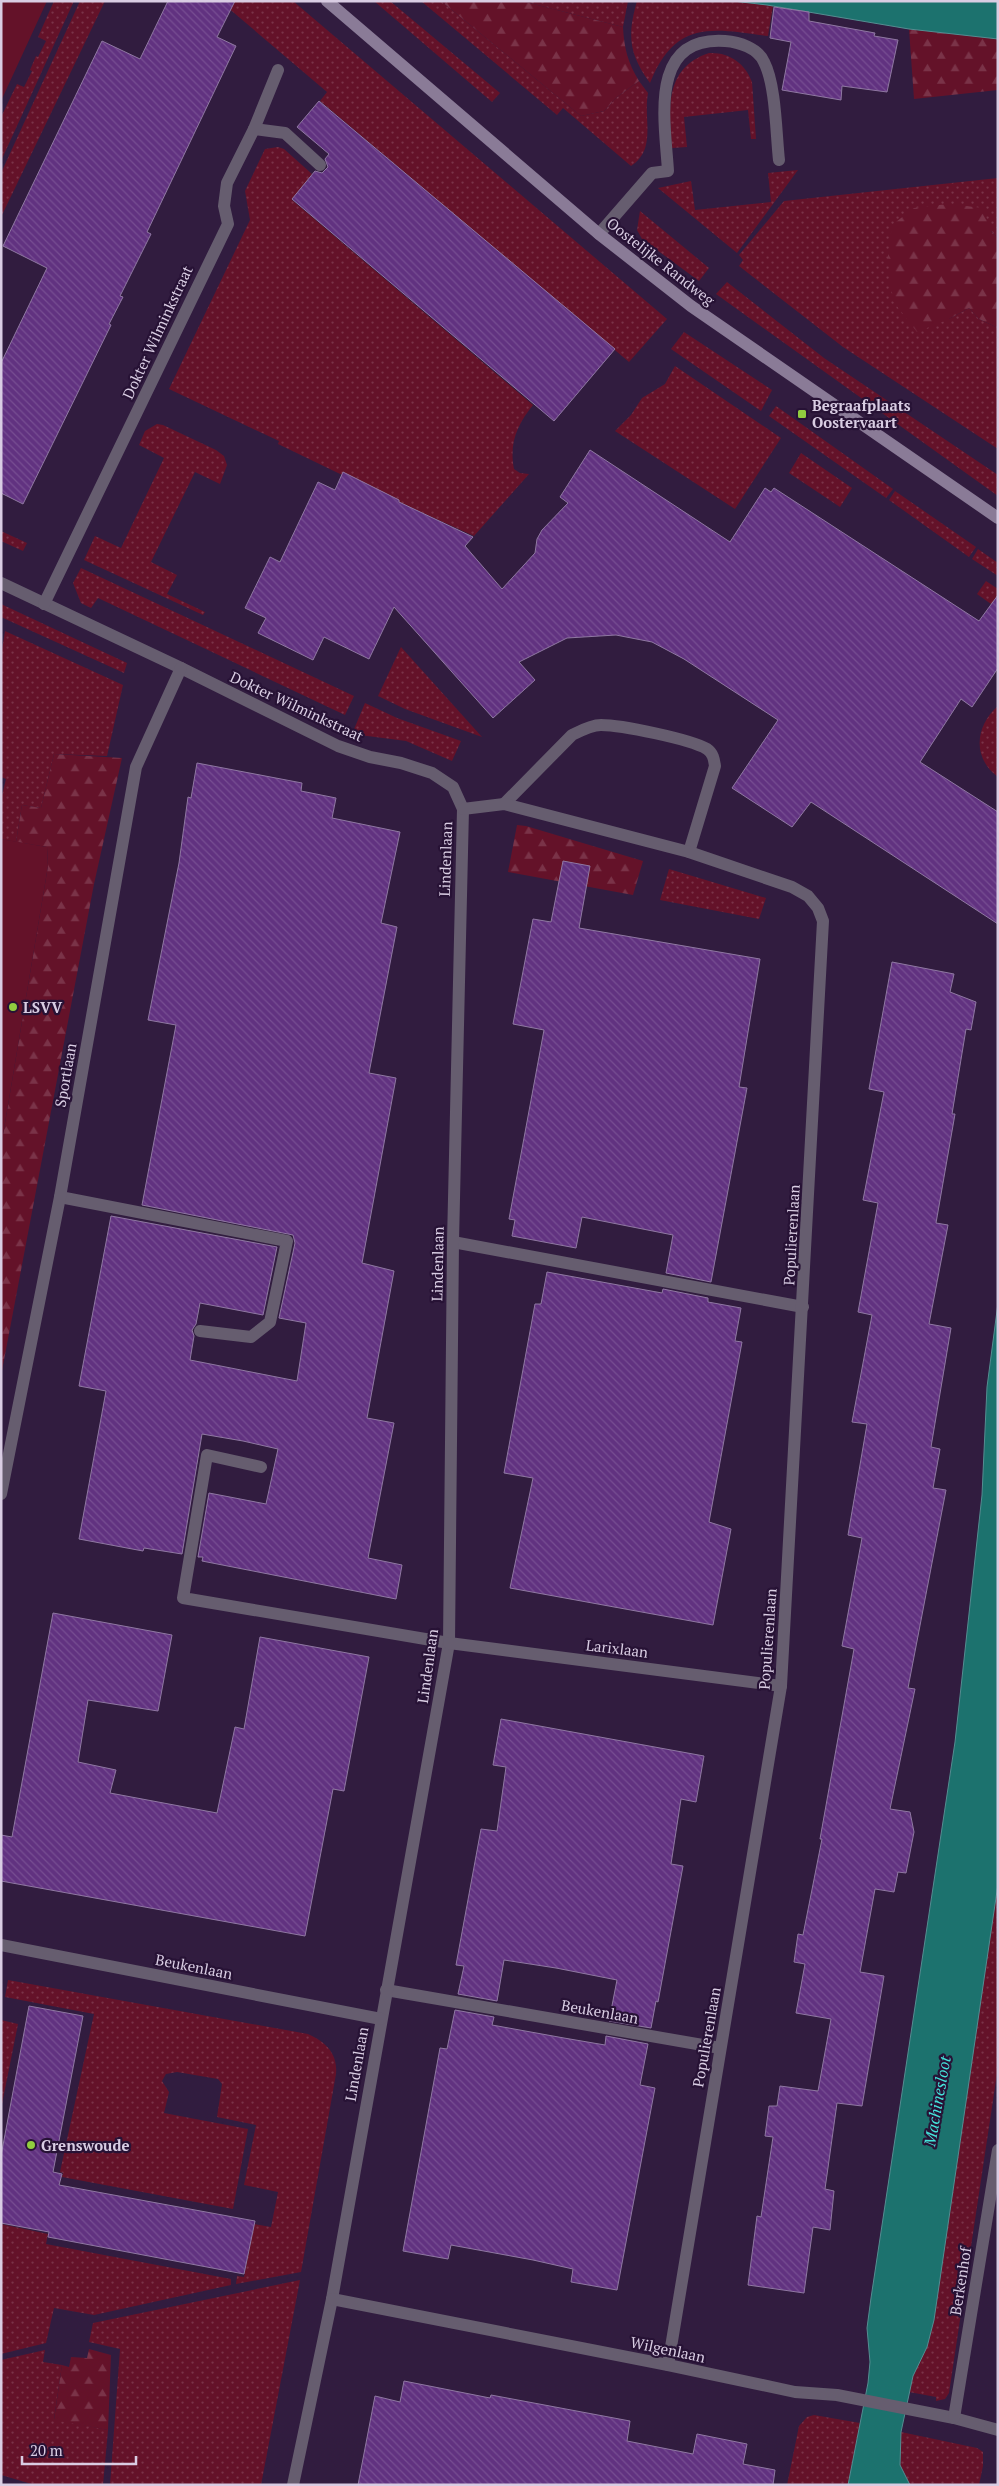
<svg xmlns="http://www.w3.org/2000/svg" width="999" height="2486" font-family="'PT Serif',serif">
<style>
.grass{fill:url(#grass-dots)}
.forest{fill:url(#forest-firs)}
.pitch{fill:#641229}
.water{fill:#1c726e;stroke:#558d91}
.building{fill:url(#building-back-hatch);stroke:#8f78a2}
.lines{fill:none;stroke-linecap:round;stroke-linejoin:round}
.lane{stroke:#665d6f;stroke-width:12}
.street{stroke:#665d6f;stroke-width:12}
.secondary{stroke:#8a7b97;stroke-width:12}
.poi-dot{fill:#91cd3f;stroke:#271235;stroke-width:2}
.labels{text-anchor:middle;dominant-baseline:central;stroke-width:4.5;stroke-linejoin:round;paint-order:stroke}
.street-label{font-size:15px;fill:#d9cde3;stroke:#271235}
.poi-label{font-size:15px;font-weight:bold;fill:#d9cde3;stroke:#271235;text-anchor:start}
.water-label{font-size:16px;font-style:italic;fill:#45e3da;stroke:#271235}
</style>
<defs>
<pattern id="grass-dots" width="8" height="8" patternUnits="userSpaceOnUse" patternTransform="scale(1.25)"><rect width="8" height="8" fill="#641229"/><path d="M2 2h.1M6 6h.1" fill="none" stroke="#7a3348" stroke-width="1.8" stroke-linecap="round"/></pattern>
<pattern id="forest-firs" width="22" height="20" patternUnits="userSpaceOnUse" patternTransform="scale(1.25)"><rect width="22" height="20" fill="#641229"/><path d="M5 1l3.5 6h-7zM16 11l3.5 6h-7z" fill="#7a3348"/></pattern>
<pattern id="building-back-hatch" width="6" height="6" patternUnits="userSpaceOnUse" patternTransform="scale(1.25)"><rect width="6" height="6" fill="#613280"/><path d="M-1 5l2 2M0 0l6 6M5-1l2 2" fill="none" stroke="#774e92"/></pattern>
</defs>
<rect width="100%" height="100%" fill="#311c3f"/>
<!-- grass -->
<g class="grass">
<polygon points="54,1 74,1 1,161 1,117 17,84 24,87 32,71 30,70 36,56 38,57 46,41 38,37"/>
<polygon points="80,1 105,1 1,217 1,173"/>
<polygon points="220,1 293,1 667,319 629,362 320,101 327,92"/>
<polygon points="374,1 390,1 500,93 492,102"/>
<path d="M421 1H441L581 116 604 111 617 97 639 81 648 93C643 119 657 149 631 166L563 108 557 115Z"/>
<polygon points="522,1 628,1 623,27"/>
<path d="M637 1H733L773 6 768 36C711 28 675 20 650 83 629 54 627 36 637 1Z"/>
<path d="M709 53C729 52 745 63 752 82L756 139H751L748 110 684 117 687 147 672 148C669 109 664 68 709 53Z"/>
<path d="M278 147 284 149 312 174 292 200 533 405C517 425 509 443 514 469L520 473 529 474 474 536 396 501 278 444 279 441 169 389 250 220 245 191 265 149Z"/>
<polygon points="798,170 737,253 658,188 691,181 695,210 771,202 768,173"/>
<polygon points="998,178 998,238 991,231 949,319 969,308 979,319 998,328 998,449 843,347 739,266 743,260 739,255 784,201"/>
<polygon points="640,211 709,268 699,281 642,239 637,230"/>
<polygon points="727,282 824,358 998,475 998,496 716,294"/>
<polygon points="684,332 772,390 761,411 671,349"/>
<polygon points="675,366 781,438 735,509 615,431 631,415 642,398 665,384"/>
<polygon points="776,406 893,489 886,498 769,416"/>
<polygon points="157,424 163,425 216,450 224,456 227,465 220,484 195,472 151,562 177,575 167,594 205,612 203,615 84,560 95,536 121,548 164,458 139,445 145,431"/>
<polygon points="801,453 852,488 840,507 789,473"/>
<polygon points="895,491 976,547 969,557 889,500"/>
<polygon points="1,531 27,543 23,551 1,541"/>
<polygon points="978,549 998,563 998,576 972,559"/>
<polygon points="81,568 354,696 345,715 98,598 91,608 81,603 73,583"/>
<polygon points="986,581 998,589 998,609 977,594"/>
<polygon points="1,604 127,663 124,673 1,617"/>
<polygon points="5,631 123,685 107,756 54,754 41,808 22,805 16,842 1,839 1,799 6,779 1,777 1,655"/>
<polygon points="401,647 482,737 405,709 378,696"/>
<polygon points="365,703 397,718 461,741 452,761 406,741 352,734"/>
<path d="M998 706V777C972 758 975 726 998 706Z"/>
<polygon points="669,869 766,898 759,919 660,900"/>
<polygon points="998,1884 998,2067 949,2393 945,2399 936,2401 936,2397 909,2392 913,2376 927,2347 934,2320"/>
<path d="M8 1980 308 2034C326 2042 338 2054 336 2074L301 2272 236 2284 237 2276 244 2277 254 2224 271 2227 278 2192 244 2185 256 2125 217 2117 222 2084 218 2079 177 2072 166 2074 162 2081 169 2092 164 2113 248 2129 233 2209 62 2177 63 2173 60 2172 94 2014 5 1997Z"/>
<polygon points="1,2020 18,2024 1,2109"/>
<polygon points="1,2224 48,2234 46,2244 231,2279 231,2285 94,2315 54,2308 46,2343 1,2354"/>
<polygon points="300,2280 261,2485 110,2485 120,2349 89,2342 93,2323"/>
<polygon points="45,2350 43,2362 62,2365 54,2419 108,2430 103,2485 35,2485 1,2475 1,2360"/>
<polygon points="814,2415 860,2423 848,2485 787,2485 799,2426 807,2417"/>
<polygon points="901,2432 977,2448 983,2452 983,2466 979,2485 910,2485 900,2465"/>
</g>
<!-- forest -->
<g class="forest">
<path d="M441 1H522L623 27C624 48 628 63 639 81L617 97 604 111 581 116Z"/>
<polygon points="909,29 998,39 998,90 914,99"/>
<polygon points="948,204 983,208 991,231 998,238 998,328 979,319 969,308 949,319 917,332 893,301 888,256 892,225 914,208"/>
<polygon points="54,754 122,758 94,884 1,1376 1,1147 48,866 47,847 16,842 22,805 41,808"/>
<polygon points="517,825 526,826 643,861 633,895 508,872"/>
<polygon points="89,2349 111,2355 108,2430 54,2420 62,2365 69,2367 71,2357 87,2358"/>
</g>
<!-- pitch -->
<g class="pitch">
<polygon points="1,1 47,1 1,101"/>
<polygon points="1,839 47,847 48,866 1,1147"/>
</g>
<!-- water -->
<g class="water">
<polygon points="733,1 998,1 998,39 909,29 767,5"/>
<polygon points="998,1303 998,1884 934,2320 927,2347 913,2376 901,2432 900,2465 910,2485 848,2485 868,2383 870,2362 867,2328 871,2298 955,1742 982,1495 987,1387"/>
</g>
<!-- building -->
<g class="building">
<polygon points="168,1 235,1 217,37 236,46 147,232 151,234 120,296 123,297 109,324 111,325 23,504 1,493 1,363 47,268 3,246 102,41 140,59"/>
<polygon points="774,7 809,12 809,21 875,33 874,36 898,40 887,92 842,86 841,100 782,90 791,42 770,38"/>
<polygon points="319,101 615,349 554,421 292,199 315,171 322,173 328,167 325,159 329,154 297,127"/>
<polygon points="590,450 730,542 765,488 771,492 774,488 979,621 998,595 998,668 972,707 961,699 920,762 998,812 998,924 811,802 792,827 732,788 778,720 684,659 652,642 616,635 567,638 519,662 535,680 493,718 394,607 369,659 324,637 313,660 258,633 266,618 245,608 270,557 280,562 318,482 335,490 343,472 399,500 399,502 473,537 465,546 502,589 535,553 537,539 542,530 568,503 560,497"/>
<polygon points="197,763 302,783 301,791 336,798 332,818 400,832 381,923 397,927 369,1073 396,1078 362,1263 394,1271 367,1418 394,1423 368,1558 402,1565 396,1599 202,1561 203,1557 198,1557 209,1493 266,1504 278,1449 243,1441 202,1434 182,1554 144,1548 143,1551 79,1539 106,1391 79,1386 111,1216 277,1247 263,1315 200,1303 196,1324 192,1330 194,1336 190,1360 297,1381 306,1323 279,1318 295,1243 293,1235 142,1205 176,1025 148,1020 179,863 188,797 191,798"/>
<polygon points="563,861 590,866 579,928 760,959 739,1087 747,1088 711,1282 666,1273 673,1235 582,1217 576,1248 512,1236 515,1220 509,1219 544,1030 513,1024 533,919 551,922"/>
<polygon points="892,962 954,974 950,992 976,1002 971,1030 966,1029 952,1114 955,1114 936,1223 948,1225 929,1324 951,1328 931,1447 940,1449 933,1488 946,1490 908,1688 915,1689 890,1809 910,1812 914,1832 906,1873 898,1872 894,1892 875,1889 860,1972 884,1976 862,2106 837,2103 825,2189 834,2191 830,2230 813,2227 804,2293 748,2285 757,2216 761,2217 773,2137 765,2136 769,2106 777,2106 780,2086 818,2091 831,2019 796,2013 805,1964 794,1962 798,1934 803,1935 822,1839 820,1839 854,1649 842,1646 862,1538 848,1535 867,1424 852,1422 872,1315 858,1312 878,1203 863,1200 884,1092 869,1089"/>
<polygon points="547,1272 662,1293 663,1289 708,1298 708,1302 741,1308 735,1341 742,1342 709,1522 731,1529 713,1625 510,1588 533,1478 504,1473 535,1304 541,1304"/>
<polygon points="53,1613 172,1635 158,1711 88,1700 78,1762 116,1770 110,1793 217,1813 235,1727 244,1729 260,1637 369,1657 344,1791 333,1789 305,1936 1,1881 1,1835 12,1837"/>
<polygon points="501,1719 704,1756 696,1802 681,1799 671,1864 683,1866 658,2002 656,2001 651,2028 609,2021 617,1980 556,1968 504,1960 497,2001 458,1994 464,1966 456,1965 481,1829 497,1831 506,1767 493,1765"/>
<polygon points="29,2006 83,2016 53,2172 62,2174 59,2185 255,2221 244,2274 48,2237 49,2232 1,2223 1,2156"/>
<polygon points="455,2010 494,2017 492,2025 564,2038 605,2045 606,2036 648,2044 640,2085 655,2088 617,2290 571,2282 573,2269 533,2260 451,2245 448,2259 403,2251 440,2048 447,2049"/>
<polygon points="404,2381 490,2398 491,2395 630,2421 627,2441 693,2454 697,2434 747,2444 743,2464 775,2470 773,2485 358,2485 375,2396 400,2402"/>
</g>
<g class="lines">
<!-- lane -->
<g class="lane">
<polyline points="254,129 285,133 320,165"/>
<path d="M599 234 652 173 668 171C665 121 648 36 725 41 739 42 758 48 764 62 776 85 776 134 779 160"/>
<path d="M504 804 572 735C580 731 591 725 601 725 621 725 690 739 707 749 713 753 714 759 715 766L689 852"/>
<polyline points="60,1197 287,1241 270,1322 251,1337 200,1331"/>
<polyline points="453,1242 803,1307"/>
<polyline points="261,1467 207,1455 183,1598 449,1643"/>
<polyline points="386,1990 720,2048"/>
</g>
<!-- street -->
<g class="street">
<polyline points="1,583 181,668 338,746 370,757 401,763 432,773 453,787 463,809 453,1242 449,1643 332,2299 293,2485"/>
<polyline points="44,604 228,224 224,206 227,183 254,129 278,70"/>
<polyline points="463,809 504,804 689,852 792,887 808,896 818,908 823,921 781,1686 668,2365"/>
<polyline points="1,1494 60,1197 136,767 181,668"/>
<polyline points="449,1643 781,1686"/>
<polyline points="1,1945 381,2019"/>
<polyline points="332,2299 668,2365 795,2392 837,2395 954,2418 998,2430"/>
<polyline points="954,2418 998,2150"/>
</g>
<!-- secondary -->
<polyline class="secondary" points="327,1 599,234 691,306 998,518"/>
</g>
<!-- markers -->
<g class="poi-dot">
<rect x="797" y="409" width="10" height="10" rx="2.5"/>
<circle cx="13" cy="1007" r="5"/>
<circle cx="31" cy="2145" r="5"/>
</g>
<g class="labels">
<!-- street labels -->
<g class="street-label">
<text transform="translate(661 261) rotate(38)">Oostelijke Randweg</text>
<text transform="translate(157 332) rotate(-65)">Dokter Wilminkstraat</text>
<text transform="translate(297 706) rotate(25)">Dokter Wilminkstraat</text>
<text transform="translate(445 859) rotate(-88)">Lindenlaan</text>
<text transform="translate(65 1075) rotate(-80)">Sportlaan</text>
<text transform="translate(791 1235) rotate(-87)">Populierenlaan</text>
<text transform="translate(437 1264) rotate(-89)">Lindenlaan</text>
<text transform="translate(767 1639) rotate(-86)">Populierenlaan</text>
<text transform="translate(617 1648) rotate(7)">Larixlaan</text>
<text transform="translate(427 1666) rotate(-82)">Lindenlaan</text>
<text transform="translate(194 1966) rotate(11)">Beukenlaan</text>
<text transform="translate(600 2011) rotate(10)">Beukenlaan</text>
<text transform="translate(706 2037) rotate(-80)">Populierenlaan</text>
<text transform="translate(356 2064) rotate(-80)">Lindenlaan</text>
<text transform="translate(960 2281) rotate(-81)">Berkenhof</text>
<text transform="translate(668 2349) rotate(12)">Wilgenlaan</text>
</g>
<!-- poi labels -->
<g class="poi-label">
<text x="812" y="405">Begraafplaats<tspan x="812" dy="17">Oostervaart</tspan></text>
<text x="23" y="1007">LSVV</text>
<text x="41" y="2145">Grenswoude</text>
</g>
<!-- water labels -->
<g class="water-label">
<text transform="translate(937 2101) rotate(-80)">Machinesloot</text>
</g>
</g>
<!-- border -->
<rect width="999" height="2486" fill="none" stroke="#d9cde3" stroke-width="5"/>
<!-- scale -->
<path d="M22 2456v8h114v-8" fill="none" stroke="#d9cde3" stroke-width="2.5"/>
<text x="30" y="2456" font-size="15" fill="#d9cde3" stroke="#271235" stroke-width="4" paint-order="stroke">20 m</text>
</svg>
